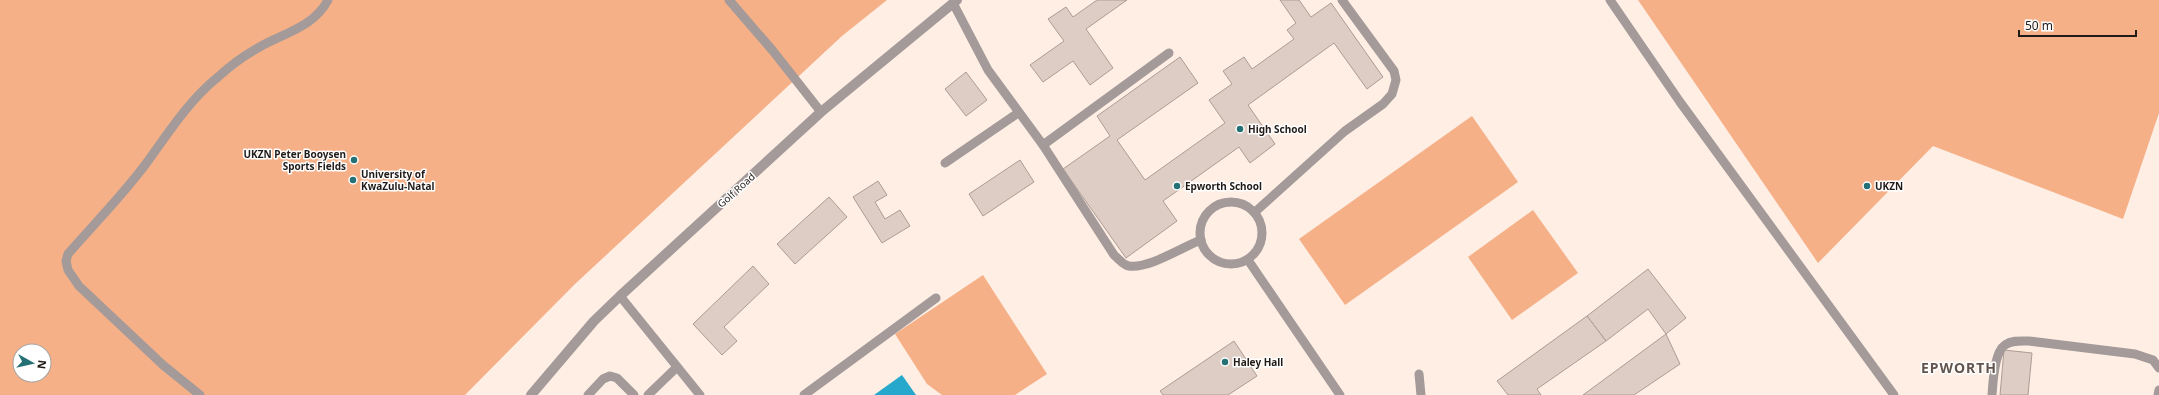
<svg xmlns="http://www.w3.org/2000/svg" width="2159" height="395" font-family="'Noto Sans',sans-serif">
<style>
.green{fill:#f5b087;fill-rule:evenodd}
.water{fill:#25a8cc}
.building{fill:#ddcdc4;stroke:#ac9c93}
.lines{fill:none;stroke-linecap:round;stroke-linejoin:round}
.service{stroke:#a39a99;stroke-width:9}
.minor{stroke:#a39a99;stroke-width:10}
.poi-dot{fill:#257074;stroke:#fff;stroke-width:1.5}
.labels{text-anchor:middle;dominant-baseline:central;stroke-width:3;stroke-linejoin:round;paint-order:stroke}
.poi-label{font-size:10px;font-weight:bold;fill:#211b18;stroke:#fff;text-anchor:start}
.street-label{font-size:10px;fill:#211b18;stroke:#fff}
.district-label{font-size:14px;font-weight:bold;letter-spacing:1px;fill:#63554d;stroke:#fff}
</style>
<rect width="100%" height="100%" fill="#ffeee4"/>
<!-- green -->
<g class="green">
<path d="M0 0H887L842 36 575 284 465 395H0ZM20 351H44V375H20Z"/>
<polygon points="1638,0 2159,0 2159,113 2123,219 1933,146 1818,263"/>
<polygon points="1472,116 1518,182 1345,305 1299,239"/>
<polygon points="1533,210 1578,273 1512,320 1468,257"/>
<polygon points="983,275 1047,374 1015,395 942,395 927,384 895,334"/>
</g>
<!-- water -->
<polygon class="water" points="902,375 916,395 874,395"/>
<!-- building -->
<g class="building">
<polygon points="1097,0 1127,0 1086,29 1113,68 1090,85 1073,61 1043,82 1030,65 1064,41 1048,19 1066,7 1073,17"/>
<polygon points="1280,0 1299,0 1311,17 1331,3 1383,77 1367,89 1334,43 1248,105 1275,144 1250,163 1239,147 1163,201 1177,221 1126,258 1063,169 1110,136 1097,116 1180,57 1198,83 1117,140 1145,180 1225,123 1209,100 1232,84 1223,71 1244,57 1252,69 1294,39 1287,30 1296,23"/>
<polygon points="966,72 987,100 966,116 945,89"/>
<polygon points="1020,160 1034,182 983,216 969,194"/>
<polygon points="878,181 887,195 875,202 885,219 900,210 910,226 882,243 853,197"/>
<polygon points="829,197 847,217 795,264 777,244"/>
<polygon points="753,266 769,284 724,327 737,341 722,355 693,324"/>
<polygon points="1648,269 1686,318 1666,334 1648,309 1606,341 1587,316"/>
<polygon points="1587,316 1606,341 1537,389 1541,395 1508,395 1497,381"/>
<polygon points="1666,334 1680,364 1634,395 1583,395"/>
<polygon points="1234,341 1257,376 1228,395 1163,395 1160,391"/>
<polygon points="2004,350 2032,353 2028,395 2000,395"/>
</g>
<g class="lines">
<!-- service -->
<g class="service">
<polyline points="729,0 773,51 821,112"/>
<polyline points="1610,0 1680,102 1894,395"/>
<path d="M953 3 988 70 1043 145 1114 255C1119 259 1123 265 1129 266 1149 269 1182 247 1201 240"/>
<polyline points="1043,145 1169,53"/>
<polyline points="945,163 1018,113"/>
<circle cx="1231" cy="233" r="31"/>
<polyline points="1255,212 1345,131 1383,104 1392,94 1396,80 1394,71 1342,0"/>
<polyline points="1248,260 1340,395"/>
<polyline points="620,296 700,395"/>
<polyline points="1419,374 1421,395"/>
<path d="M200 395 163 365 79 286 68 270 66 261 68 254C93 225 121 197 145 165 167 135 188 101 218 77 232 64 248 53 265 44 288 32 315 25 328 0"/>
<polyline points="588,395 603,379 610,376 617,378 634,395"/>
<polyline points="648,395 677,367"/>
<polyline points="804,395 936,298"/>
<path d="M1992 395C1993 383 1994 352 2005 345 2012 340 2021 341 2029 341L2135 354 2153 360 2159 368"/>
<polyline points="2158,395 2159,390"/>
</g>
<!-- minor -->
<polyline class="minor" points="531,395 594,321 620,296 821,112 957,0"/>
</g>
<!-- markers -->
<g class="poi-dot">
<circle cx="1240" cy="129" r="4"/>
<circle cx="354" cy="160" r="4"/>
<circle cx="353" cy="180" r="4"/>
<circle cx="1177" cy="186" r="4"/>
<circle cx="1867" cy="186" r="4"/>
<circle cx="1225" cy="362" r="4"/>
</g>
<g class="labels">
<!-- poi labels -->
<g class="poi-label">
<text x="1248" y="129">High School</text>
<text x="346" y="154" text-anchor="end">UKZN Peter Booysen<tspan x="346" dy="12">Sports Fields</tspan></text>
<text x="361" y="174">University of<tspan x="361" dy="12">KwaZulu-Natal</tspan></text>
<text x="1185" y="186">Epworth School</text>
<text x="1875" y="186">UKZN</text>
<text x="1233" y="362">Haley Hall</text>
</g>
<!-- street labels -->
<g class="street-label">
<text transform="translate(736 190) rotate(-42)">Golf Road</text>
</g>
<!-- district labels -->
<g class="district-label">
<text x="1959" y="367">EPWORTH</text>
</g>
</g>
<!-- north arrow -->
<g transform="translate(32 363) rotate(98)"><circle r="19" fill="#ffffff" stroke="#a6a4a3"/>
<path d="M0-3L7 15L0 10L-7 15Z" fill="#257074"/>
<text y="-6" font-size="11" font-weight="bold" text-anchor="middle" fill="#211b18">N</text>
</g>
<!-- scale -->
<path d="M2019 30v6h117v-6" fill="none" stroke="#211b18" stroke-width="2"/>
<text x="2025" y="30" font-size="12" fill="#211b18" stroke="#ffffff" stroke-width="3" paint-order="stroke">50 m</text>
</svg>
